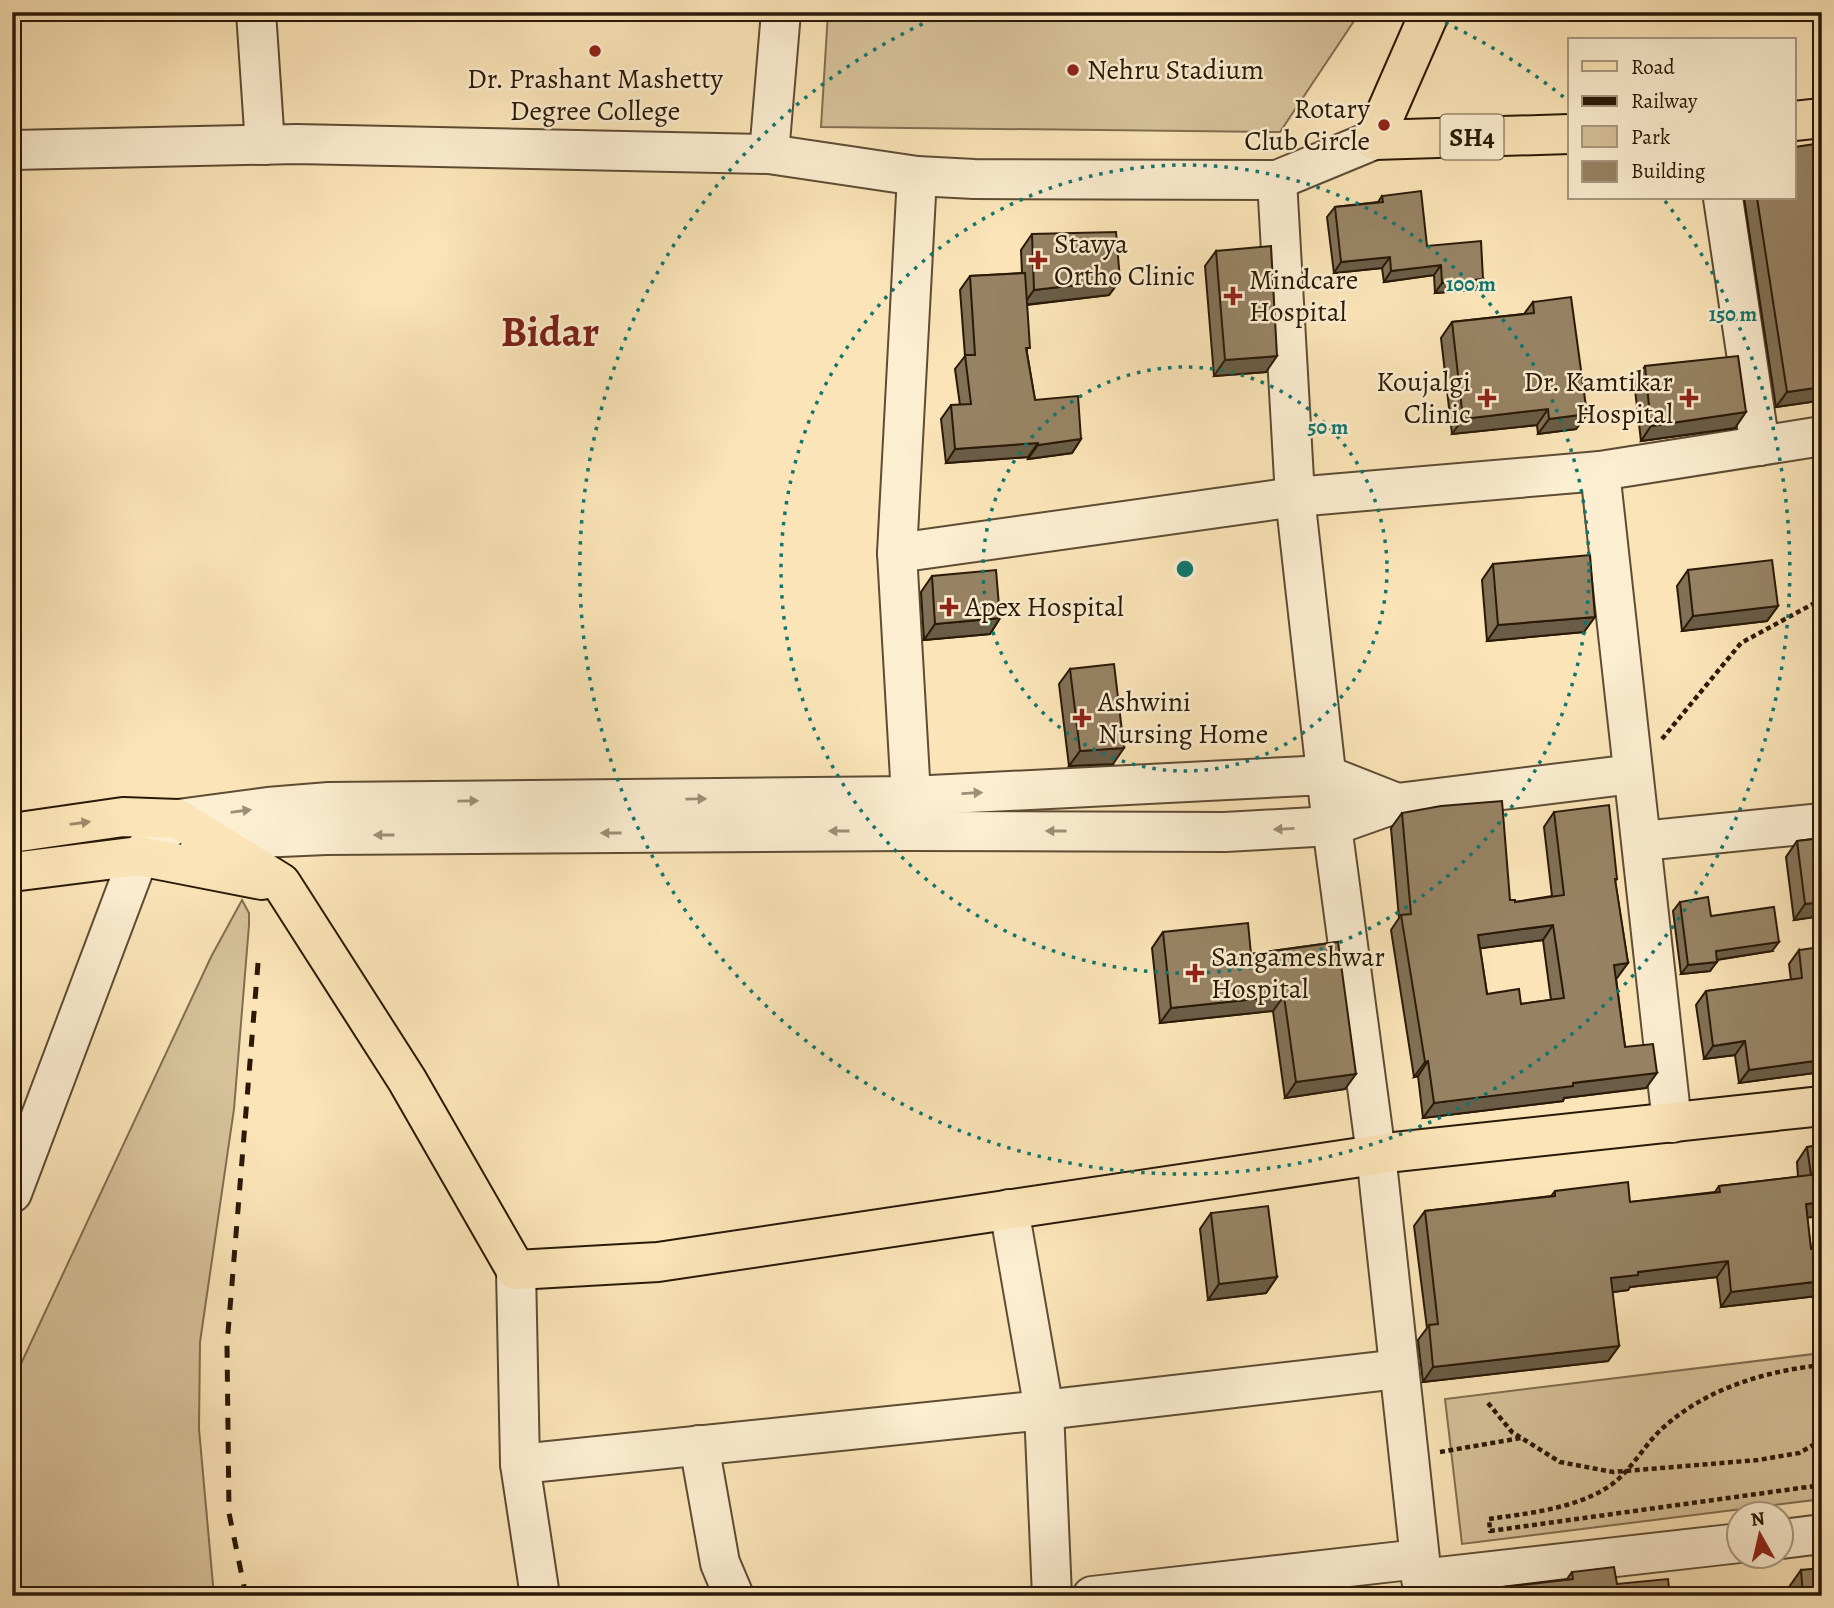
<svg xmlns="http://www.w3.org/2000/svg" width="1834" height="1608" font-family="Alegreya,serif">
<style>
.green{fill:#d7c29a;stroke:#806e51;stroke-width:2}
.lines{fill:none;stroke-linecap:round;stroke-linejoin:round}
.minor-casing{stroke:#5e4c34;stroke-width:42}
.major-casing{stroke:#2a1908;stroke-width:42}
.highway-casing{stroke:#2a1908;stroke-width:42}
.path{stroke:#2a1908;stroke-width:4.5;stroke-dasharray:5 3.5;stroke-linecap:butt}
.minor{stroke:#fceed1;stroke-width:38}
.major{stroke:#fbe5b8;stroke-width:38}
.highway{stroke:#fbe5b8;stroke-width:38}
.rail{stroke:#2a1908;stroke-width:5;stroke-dasharray:12 12;stroke-linecap:butt}
.wall{fill:#827156;stroke:#2a1908;stroke-width:2;fill-rule:evenodd}
.shaded-wall{fill:#6a5c46;stroke:#2a1908;stroke-width:2}
.building{fill:#978364;stroke:#2a1908;stroke-width:2;fill-rule:evenodd}
.oneway{fill:#9e8e77}
.oneway2{fill:#9d8969}
.ring{fill:none;stroke:#0f766e;stroke-width:3.5;stroke-dasharray:3.5 7}
.poi-dot{fill:#8f2418;stroke:#fceed1;stroke-width:2.5}
.labels{text-anchor:middle;dominant-baseline:central;stroke-width:5;stroke-linejoin:round;paint-order:stroke}
.shield{fill:#fceed1;stroke:#695944;stroke-width:2}
.shield-label{font-size:26px;font-weight:bold;fill:#2a1908}
.poi-label{font-size:28px;fill:#2a1908;stroke:#fceed1;text-anchor:start}
.town-label{font-size:42px;font-weight:bold;fill:#7a1f14;stroke:#fceed1}
.centre{fill:#0f766e;stroke:#fceed1;stroke-width:3.5}
.ring-label{font-size:21px;text-anchor:middle;font-weight:bold;fill:#0f766e;stroke:#fceed1;stroke-width:5;stroke-linejoin:round;paint-order:stroke}
</style>
<rect width="100%" height="100%" fill="#fbe5b8"/>
<filter id="stains"><feTurbulence type="fractalNoise" baseFrequency=".00286" numOctaves="4"/><feColorMatrix values="0 0 0 0 .2 0 0 0 0 .09 0 0 0 0 .02 0 0 0 .5 -.17"/></filter>
<radialGradient id="worn" r=".72"><stop offset=".6" stop-color="#630" stop-opacity="0"/><stop offset="1" stop-color="#630" stop-opacity=".3"/></radialGradient>
<!-- green -->
<g class="green">
<polygon points="828,12 1360,12 1280,132 821,127"/>
<polygon points="242,900 249,913 249,925 234,1109 200,1342 199,1429 214,1596 12,1596 12,1383 211,957"/>
<polygon points="1822,1353 1822,1499 1462,1544 1445,1399"/>
</g>
<g class="lines">
<!-- minor casing -->
<g class="minor-casing">
<g id="minor">
<polyline points="256,12 265,145"/>
<polyline points="12,150 296,144 769,154 917,176"/>
<polyline points="769,154 781,12"/>
<polyline points="1277,180 1295,497 1332,826 1376,1154 1424,1596"/>
<polyline points="1723,198 1760,446"/>
<polyline points="1600,471 1672,1123"/>
<polyline points="897,553 1295,497 1600,471 1822,436"/>
<polyline points="911,796 897,553 917,176 974,179 1277,180 1374,140"/>
<polyline points="1642,841 1822,823"/>
<polyline points="198,853 214,840 326,835 907,831 1225,832 1332,826 1397,803 1633,774"/>
<polyline points="12,1193 139,856 178,819 268,807 329,802 911,796 1326,775 1397,803"/>
<polyline points="1009,1209 1044,1410 1052,1596"/>
<polyline points="516,1270 520,1464 540,1596"/>
<polyline points="699,1445 720,1563 734,1596"/>
<polyline points="520,1464 1044,1410 1399,1369"/>
<polyline points="1782,1539 1822,1534"/>
<polyline points="1421,1579 1740,1543"/>
<polyline points="1092,1596 1419,1559"/>
</g>
</g>
<!-- major casing -->
<g class="major-casing">
<g id="major">
<polyline points="12,833 123,817 178,819 281,883 407,1080 516,1270 658,1262 1395,1152 1822,1106"/>
<polyline points="12,872 139,856 262,880"/>
</g>
</g>
<!-- highway casing -->
<g class="highway-casing">
<g id="highway">
<polyline points="1430,12 1374,140 1570,134"/>
<polyline points="1794,121 1822,118"/>
</g>
</g>
<!-- path -->
<g class="path">
<polyline points="1662,739 1741,643 1822,599"/>
<path d="M1822 1365C1766 1371 1708 1388 1665 1426 1645 1443 1633 1469 1611 1485 1576 1509 1529 1513 1489 1519L1490 1531 1822 1485"/>
<polyline points="1488,1403 1512,1432 1560,1462 1613,1472 1758,1460 1799,1453 1822,1440"/>
<polyline points="1440,1452 1521,1438"/>
</g>
<!-- minor -->
<use href="#minor" class="minor"/>
<!-- major -->
<use href="#major" class="major"/>
<!-- highway -->
<use href="#highway" class="highway"/>
<!-- rail -->
<polyline class="rail" points="246,1596 229,1513 227,1345 259,951"/>
</g>
<!-- wall -->
<g class="wall">
<polygon points="1822,143 1822,395 1817,401 1776,407 1744,198 1794,198"/>
<polygon points="1382,196 1427,246 1475,290 1435,293 1434,275 1384,282 1382,268 1334,273 1327,217 1335,207 1378,202"/>
<polygon points="1032,234 1120,280 1109,295 1027,305 1027,353 1035,400 1081,439 1072,453 1028,459 1028,457 946,463 941,419 951,405 960,405 955,369 965,356 960,290 970,276 1022,273 1021,250"/>
<polygon points="1216,251 1266,372 1214,376 1205,266"/>
<polygon points="1533,302 1587,414 1576,429 1538,434 1537,425 1452,434 1441,338 1452,322 1524,314"/>
<polygon points="1645,366 1735,428 1641,441 1634,381"/>
<polygon points="1493,564 1584,632 1487,641 1482,580"/>
<polygon points="1688,570 1778,606 1767,621 1682,631 1677,586"/>
<polygon points="932,576 1000,618 990,634 924,640 921,592"/>
<polygon points="1070,669 1113,764 1069,766 1059,684"/>
<path d="M1554 812 1617 879 1615 881 1628 963 1616 978 1625 1047 1646 1088 1564 1098 1563 1101 1423 1118 1418 1076 1414 1077 1391 930 1399 918 1391 828 1402 813 1510 900 1515 902 1552 896 1544 827ZM1543 940 1551 1000 1521 1004 1487 994 1480 948Z"/>
<polygon points="1822,838 1822,916 1794,920 1786,857 1797,841"/>
<polygon points="1680,902 1711,916 1772,951 1717,960 1710,971 1681,974 1673,911"/>
<polygon points="1163,932 1251,954 1338,942 1345,1089 1285,1098 1273,1011 1160,1023 1152,948"/>
<polygon points="1799,950 1822,1072 1739,1083 1735,1055 1704,1059 1696,1005 1706,991 1791,980 1789,964"/>
<polygon points="1822,1145 1807,1218 1811,1249 1822,1248 1822,1313 1819,1313 1817,1296 1721,1307 1717,1277 1630,1287 1628,1290 1612,1292 1619,1346 1608,1361 1423,1382 1418,1340 1427,1328 1414,1226 1425,1211 1551,1196 1555,1191 1630,1202 1715,1192 1719,1186 1798,1177 1797,1162 1807,1147"/>
<polygon points="1211,1213 1277,1277 1266,1293 1208,1300 1200,1229"/>
<polygon points="1801,1570 1822,1596 1790,1596 1789,1587"/>
<polygon points="1572,1572 1617,1584 1670,1596 1481,1596 1486,1589 1567,1579"/>
</g>
<!-- shaded-wall -->
<g class="shaded-wall">
<polygon points="1390,257 1382,268 1334,273 1341,262"/>
<polygon points="1441,265 1434,275 1384,282 1391,271"/>
<polygon points="1483,279 1475,290 1435,293 1442,283"/>
<polygon points="1120,280 1109,295 1023,305 1034,290"/>
<polygon points="1277,356 1266,372 1214,376 1225,360"/>
<polygon points="1822,387 1822,395 1817,401 1776,407 1787,392"/>
<polygon points="1548,409 1537,425 1452,434 1463,419"/>
<polygon points="1746,412 1735,428 1641,441 1651,426"/>
<polygon points="1587,414 1576,429 1538,434 1549,419"/>
<polygon points="1081,439 1072,453 1028,459 1038,445"/>
<polygon points="1038,443 1028,457 946,463 955,449"/>
<polygon points="1778,606 1767,621 1682,631 1693,616"/>
<polygon points="1595,617 1584,632 1487,641 1498,625"/>
<polygon points="1000,618 990,634 924,640 935,624"/>
<polygon points="1124,748 1113,764 1069,766 1080,751"/>
<polygon points="1822,902 1822,916 1794,920 1805,904"/>
<polygon points="1553,925 1543,940 1468,950 1478,935"/>
<polygon points="1779,942 1772,951 1709,961 1716,951"/>
<polygon points="1717,962 1710,971 1681,974 1688,965"/>
<polygon points="1628,963 1617,978 1604,980 1614,965"/>
<polygon points="1284,996 1273,1011 1160,1023 1171,1008"/>
<polygon points="1745,1041 1735,1055 1704,1059 1713,1046"/>
<polygon points="1822,1060 1822,1072 1739,1083 1749,1070"/>
<polygon points="1428,1061 1418,1076 1414,1077 1425,1062"/>
<polygon points="1657,1073 1646,1088 1564,1098 1563,1101 1423,1118 1434,1103 1573,1083"/>
<polygon points="1356,1074 1345,1089 1285,1098 1296,1082"/>
<polygon points="1822,1202 1822,1216 1795,1219 1806,1204"/>
<polygon points="1728,1261 1717,1277 1630,1287 1628,1290 1600,1294 1611,1278 1638,1272"/>
<polygon points="1277,1277 1266,1293 1208,1300 1219,1284"/>
<polygon points="1822,1281 1822,1289 1817,1296 1721,1307 1731,1292"/>
<polygon points="1619,1346 1608,1361 1423,1382 1433,1367"/>
</g>
<!-- building -->
<g class="building">
<polygon points="1822,143 1822,387 1787,392 1757,198 1794,198 1794,147"/>
<polygon points="1421,191 1427,246 1481,241 1483,279 1442,283 1441,265 1391,271 1390,257 1341,262 1335,207 1383,202 1382,196"/>
<polygon points="1116,232 1120,280 1034,290 1032,234"/>
<polygon points="1271,246 1277,356 1225,360 1216,251"/>
<polygon points="1025,273 1030,348 1026,348 1035,400 1078,396 1081,439 1038,445 1038,443 955,449 951,405 971,404 965,355 975,355 970,276"/>
<polygon points="1571,297 1587,414 1549,419 1548,409 1463,419 1452,322 1534,313 1533,302"/>
<polygon points="1738,356 1746,412 1651,426 1645,366"/>
<polygon points="1590,555 1595,617 1498,625 1493,564"/>
<polygon points="1772,560 1778,606 1693,616 1688,570"/>
<polygon points="996,570 1000,618 935,624 932,576"/>
<polygon points="1114,664 1124,748 1080,751 1070,669"/>
<path d="M1502 801 1510 900H1515V902L1564 895 1554 812 1609 805 1617 879H1615L1628 963 1614 965 1625 1047 1653 1044 1657 1073 1573 1083V1086L1434 1103 1428 1061 1425 1062 1401 915 1411 914 1402 813 1441 806ZM1553 925 1564 998 1521 1004 1519 989 1487 994 1478 935Z"/>
<polygon points="1822,838 1822,902 1805,904 1797,841"/>
<polygon points="1708,897 1711,916 1774,907 1779,942 1716,951 1717,962 1688,965 1680,902"/>
<polygon points="1248,923 1251,954 1338,942 1356,1074 1296,1082 1284,996 1171,1008 1163,932"/>
<polygon points="1821,947 1822,954 1822,1060 1749,1070 1745,1041 1713,1046 1706,991 1802,978 1799,950"/>
<polygon points="1822,1145 1822,1202 1806,1204 1811,1249 1822,1248 1822,1281 1731,1292 1728,1261 1638,1272 1638,1275 1611,1278 1619,1346 1433,1367 1429,1325 1438,1324 1425,1211 1555,1196 1555,1191 1628,1182 1630,1202 1720,1192 1719,1186 1811,1175 1807,1147"/>
<polygon points="1268,1206 1277,1277 1219,1284 1211,1213"/>
<polygon points="1614,1567 1617,1584 1668,1579 1670,1596 1487,1596 1486,1589 1573,1579 1572,1572"/>
<polygon points="1822,1568 1822,1596 1803,1596 1801,1570"/>
</g>
<!-- one-way arrows -->
<defs><path id="oneway-solid" d="M-6-.8H1V-3.2L6.5 0L1 3.2V.8H-6Z" transform="scale(1.75)"/></defs>
<g class="oneway">
<use href="#oneway-solid" transform="translate(972 793) rotate(-3)"/>
<use href="#oneway-solid" transform="translate(696 799) rotate(-1)"/>
<use href="#oneway-solid" transform="translate(468 801) rotate(-1)"/>
<use href="#oneway-solid" transform="translate(241 811) rotate(-8)"/>
<use href="#oneway-solid" transform="translate(1284 829) rotate(177)"/>
<use href="#oneway-solid" transform="translate(839 831) rotate(180)"/>
<use href="#oneway-solid" transform="translate(1056 831) rotate(180)"/>
<use href="#oneway-solid" transform="translate(611 833) rotate(180)"/>
<use href="#oneway-solid" transform="translate(384 835) rotate(180)"/>
</g>
<use class="oneway2" href="#oneway-solid" transform="translate(80 823) rotate(-8)"/>
<!-- distance rings -->
<g class="ring">
<circle cx="1185" cy="569" r="202"/>
<circle cx="1185" cy="569" r="404"/>
<path d="M1426 14A605 605 0 0 1 1566 99M1665 201A605 605 0 1 1 944 14"/>
</g>
<!-- markers -->
<g class="poi-dot">
<circle cx="595" cy="51" r="7"/>
<circle cx="1073" cy="70" r="7"/>
<circle cx="1384" cy="125" r="7"/>
<path d="M1034.5 249.5h7v7h7v7h-7v7h-7v-7h-7v-7h7z"/>
<path d="M1229.5 285.5h7v7h7v7h-7v7h-7v-7h-7v-7h7z"/>
<path d="M1483.5 387.5h7v7h7v7h-7v7h-7v-7h-7v-7h7z"/>
<path d="M1685.5 387.5h7v7h7v7h-7v7h-7v-7h-7v-7h7z"/>
<path d="M945.5 596.5h7v7h7v7h-7v7h-7v-7h-7v-7h7z"/>
<path d="M1078.5 707.5h7v7h7v7h-7v7h-7v-7h-7v-7h7z"/>
<path d="M1191.5 962.5h7v7h7v7h-7v7h-7v-7h-7v-7h7z"/>
</g>
<g class="labels">
<!-- shield labels -->
<rect class="shield" x="1440.5" y="114.5" width="63" height="45" rx="5"/>
<g class="shield-label">
<text x="1472" y="137">SH4</text>
</g>
<!-- poi labels -->
<g class="poi-label">
<text x="1087" y="70">Nehru Stadium</text>
<text x="595" y="79" text-anchor="middle">Dr. Prashant Mashetty<tspan x="595" dy="32">Degree College</tspan></text>
<text x="1370" y="109" text-anchor="end">Rotary<tspan x="1370" dy="32">Club Circle</tspan></text>
<text x="1054" y="244">Stavya<tspan x="1054" dy="32">Ortho Clinic</tspan></text>
<text x="1249" y="280">Mindcare<tspan x="1249" dy="32">Hospital</tspan></text>
<text x="1471" y="382" text-anchor="end">Koujalgi<tspan x="1471" dy="32">Clinic</tspan></text>
<text x="1673" y="382" text-anchor="end">Dr. Kamtikar<tspan x="1673" dy="32">Hospital</tspan></text>
<text x="965" y="607">Apex Hospital</text>
<text x="1098" y="702">Ashwini<tspan x="1098" dy="32">Nursing Home</tspan></text>
<text x="1211" y="957">Sangameshwar<tspan x="1211" dy="32">Hospital</tspan></text>
</g>
<!-- town labels -->
<g class="town-label">
<text x="550" y="331">Bidar</text>
</g>
</g>
<circle cx="1185" cy="569" r="10" class="centre"/>
<g class="ring-label">
<text x="1471" y="291">100 m</text>
<text x="1733" y="321">150 m</text>
<text x="1328" y="434">50 m</text>
</g>
<!-- margin -->
<rect width="1834" height="1608" fill="none" stroke="#fbe5b8" stroke-width="42"/>
<rect x="14" y="14" width="1806" height="1580" fill="none" stroke="#2a1908" stroke-width="3.5"/>
<rect x="21" y="21" width="1792" height="1566" fill="none" stroke="#2a1908" stroke-width="2"/>
<!-- legend -->
<rect x="1568" y="38" width="228" height="161" fill="#fceed1" stroke="#a89981" stroke-width="2"/>
<rect x="1582" y="61" width="35" height="10" fill="#fbe5b8" stroke="#a89981" stroke-width="2"/>
<text x="1631" y="74" font-size="21" fill="#2a1908">Road</text>
<rect x="1582" y="96" width="35" height="10" fill="#2a1908" stroke="#a89981" stroke-width="2"/>
<text x="1631" y="108" font-size="21" fill="#2a1908">Railway</text>
<rect x="1582" y="126" width="35" height="21" fill="#d7c29a" stroke="#a89981" stroke-width="2"/>
<text x="1631" y="144" font-size="21" fill="#2a1908">Park</text>
<rect x="1582" y="161" width="35" height="21" fill="#978364" stroke="#a89981" stroke-width="2"/>
<text x="1631" y="178" font-size="21" fill="#2a1908">Building</text>
<!-- north arrow -->
<g transform="translate(1760 1535) rotate(352)"><circle r="33" fill="#fceed1" stroke="#a89981" stroke-width="2"/>
<path d="M0-5L12 26L0 18L-12 26Z" fill="#8f2418"/>
<text y="-10" font-size="19" font-weight="bold" text-anchor="middle" fill="#2a1908">N</text>
</g>
<rect width="100%" height="100%" filter="url(#stains)"/>
<rect width="100%" height="100%" fill="url(#worn)"/>
</svg>
